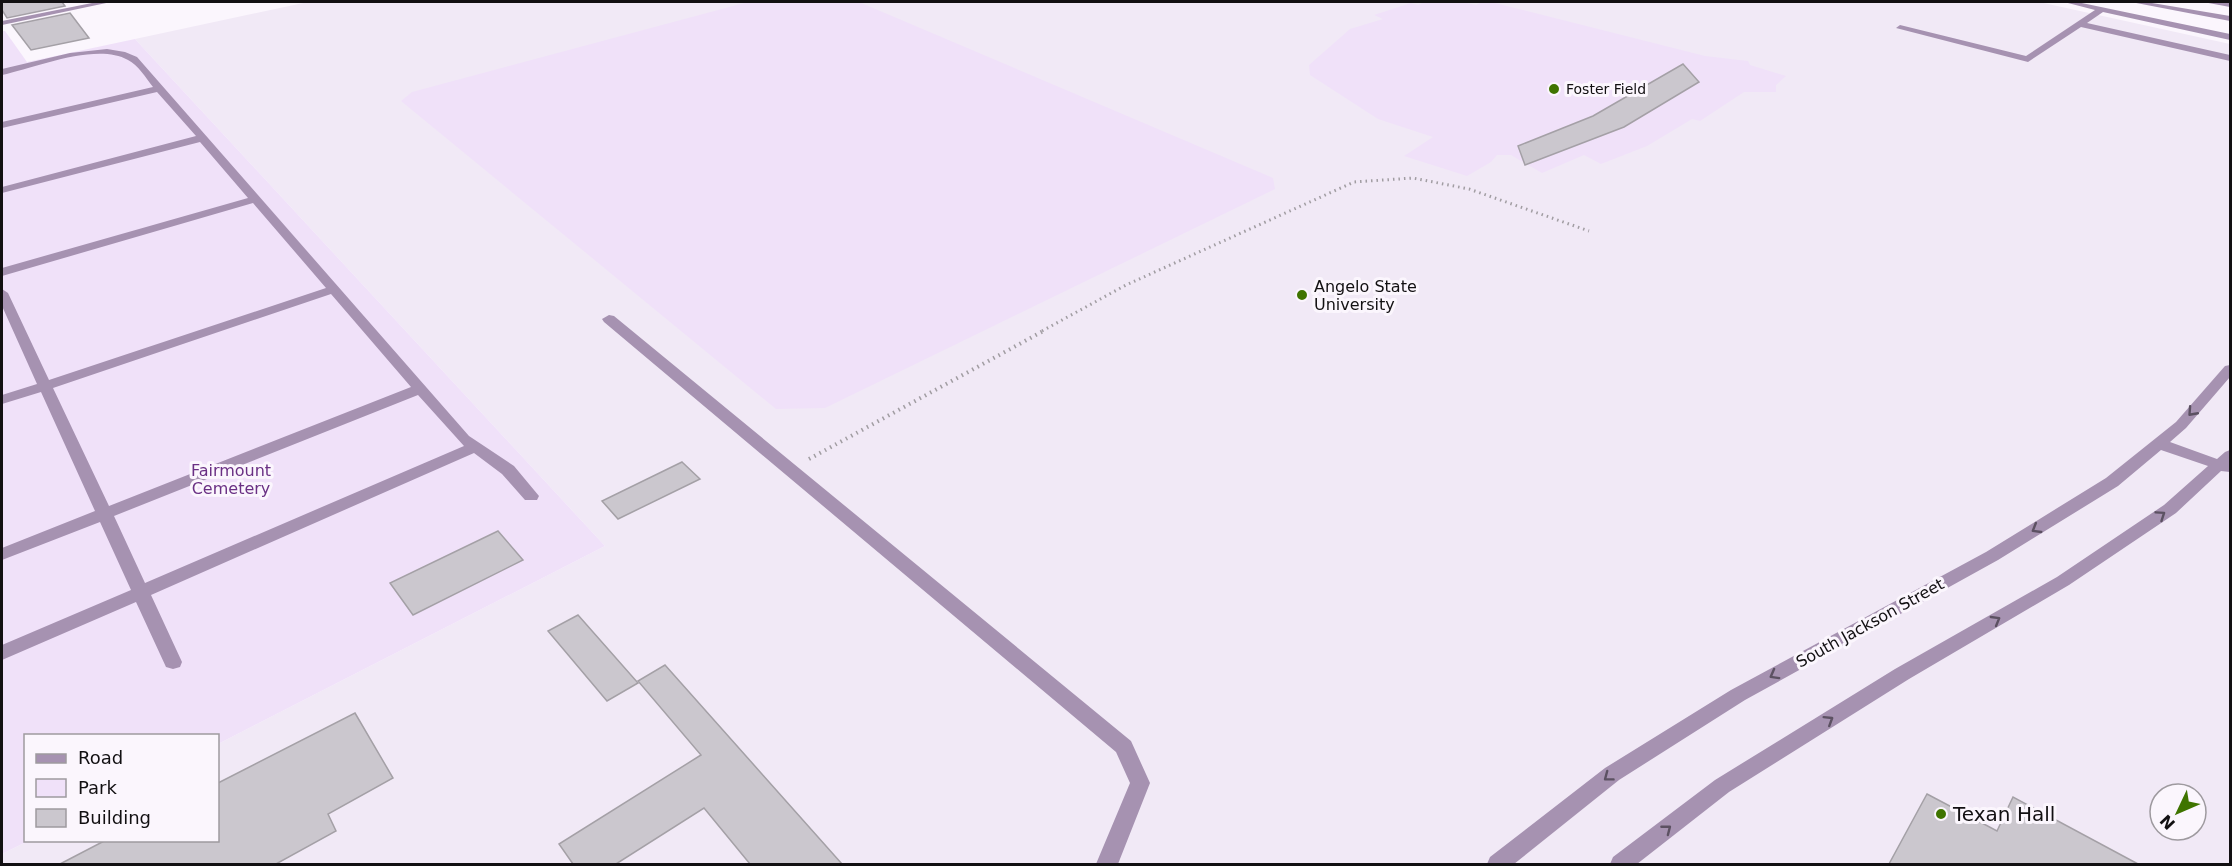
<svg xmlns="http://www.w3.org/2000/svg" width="2232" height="866" font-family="'DejaVu Sans',sans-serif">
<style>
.built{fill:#f1e9f6;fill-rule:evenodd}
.green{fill:#f0e1f9}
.building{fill:#cbc7ce;stroke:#a4a0a6;stroke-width:1.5}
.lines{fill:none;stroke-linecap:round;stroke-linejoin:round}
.path-far1{stroke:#a19da2;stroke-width:3;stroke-dasharray:1.5 4;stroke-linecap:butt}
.path{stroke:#a19da2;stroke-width:4;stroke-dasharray:1.5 4.5;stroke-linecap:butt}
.minor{fill:#a692b1;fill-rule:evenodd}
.oneway{stroke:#5c5162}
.poi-dot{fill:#3f7400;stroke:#fbf6fd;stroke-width:2}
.labels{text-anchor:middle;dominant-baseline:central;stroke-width:6;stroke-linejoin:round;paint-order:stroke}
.far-poi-label{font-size:14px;fill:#121012;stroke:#fbf6fd;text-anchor:start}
.poi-label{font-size:16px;fill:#121012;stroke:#fbf6fd;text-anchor:start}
.park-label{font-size:16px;fill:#6a3084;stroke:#fbf6fd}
.street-label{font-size:16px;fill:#121012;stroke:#fbf6fd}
.near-poi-label{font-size:20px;fill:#121012;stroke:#fbf6fd;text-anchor:start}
</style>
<rect width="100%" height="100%" fill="#fbf6fd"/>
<!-- built -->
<path class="built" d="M308 2H2039L2230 44V864H2V854L28 841 218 840V744L605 546 135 39ZM2160 794H2196V830H2160Z"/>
<!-- green -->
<g class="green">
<polygon points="748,2 859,2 1273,178 1275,189 825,408 776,409 401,101 412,92"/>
<polygon points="1424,2 1462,2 1476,5 1482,2 1491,2 1705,56 1748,61 1750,65 1786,76 1776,85 1776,92 1744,92 1700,121 1692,119 1647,146 1601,164 1584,155 1542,173 1511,155 1497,155 1491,162 1467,176 1404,156 1433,137 1378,119 1310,75 1309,65 1350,29 1383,19 1374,15 1411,3 1418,5"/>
<polygon points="2,31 5,31 27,62 135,39 605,546 218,744 218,736 26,736 26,840 28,841 2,854"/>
</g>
<!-- building -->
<g class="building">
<polygon points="2,2 62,2 65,6 7,18 2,10"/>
<polygon points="70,13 89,38 31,50 12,25"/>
<polygon points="1683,64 1699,82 1624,127 1525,165 1518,146 1593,116"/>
<polygon points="682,462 700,479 618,519 602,501"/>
<polygon points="498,531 523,560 413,615 390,583"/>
<polygon points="578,615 638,683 607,701 548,631"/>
<polygon points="665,665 842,864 750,864 704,808 616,864 573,864 559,844 701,755 638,681"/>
<polygon points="355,713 393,778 328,814 336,831 276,864 60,864 106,840 218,840 218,783"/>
<polygon points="1927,794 1997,831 2013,797 2138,864 1889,864"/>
</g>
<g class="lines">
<!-- path-far1 -->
<polyline class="path-far1" points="1042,331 1126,285 1354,182 1413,178 1469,189 1589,231"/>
<!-- path -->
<polyline class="path" points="809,459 1045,330"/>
<!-- minor -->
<g class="minor">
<polygon points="97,2 111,2 2,25 2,21"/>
<polygon points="2064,2 2077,2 2230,34 2230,40 2103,12 2087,23 2230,55 2230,61 2081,27 2028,62 1896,28 1900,25 2026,56 2095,10"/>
<polygon points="2131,2 2146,2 2230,16 2230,21"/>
<polygon points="2203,2 2230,2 2230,7"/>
<path d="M107 49 125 52 137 57 469 436 514 466 539 496 537 500H525L502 474 474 453 151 595 182 662 180 667 173 669 166 667 136 602 2 660V645L131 590 100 522 2 560V548L95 511 41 392 2 404V395L37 384 2 306V289L8 293 49 380 326 288 253 203 2 276V268L248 198 200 142 2 193V187L196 136 157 92 2 128V122L153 87C146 78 138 65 128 60 96 42 35 68 2 75V69L70 53ZM331 294 411 387 109 506 53 388ZM418 395 464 446 145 583 114 516Z"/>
<polygon points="609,315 614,316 1131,741 1150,783 1118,864 1096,864 1130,783 1116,752 604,322 602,319"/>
<polygon points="2230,365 2230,377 2186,428 2170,442 2217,459 2225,452 2230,450 2230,472 2221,471 2176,513 2069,585 1909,679 1729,792 1637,864 1610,864 1613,857 1715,780 1895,669 2057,577 2164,505 2208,466 2161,450 2118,486 1998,560 1745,700 1619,780 1514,864 1487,864 1490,857 1605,768 1731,690 1986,552 2106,478 2176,422 2225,366"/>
</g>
</g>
<!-- one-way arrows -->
<defs><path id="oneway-chevron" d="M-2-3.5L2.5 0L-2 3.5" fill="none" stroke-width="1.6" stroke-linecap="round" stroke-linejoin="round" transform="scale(1.5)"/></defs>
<g class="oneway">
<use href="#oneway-chevron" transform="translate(2192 412) rotate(132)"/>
<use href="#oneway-chevron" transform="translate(2161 515) rotate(-34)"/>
<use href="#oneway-chevron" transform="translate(2036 529) rotate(149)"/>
<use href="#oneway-chevron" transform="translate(1996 620) rotate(-30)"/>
<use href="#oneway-chevron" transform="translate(1774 675) rotate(151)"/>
<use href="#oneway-chevron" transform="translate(1829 720) rotate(-32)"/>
<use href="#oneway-chevron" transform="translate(1608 777) rotate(143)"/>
<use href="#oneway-chevron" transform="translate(1667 829) rotate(-38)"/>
</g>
<!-- markers -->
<g class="poi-dot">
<circle cx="1554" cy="89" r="6"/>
<circle cx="1302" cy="295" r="6"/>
<circle cx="1941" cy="814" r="6"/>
</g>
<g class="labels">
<!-- far-poi labels -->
<g class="far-poi-label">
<text x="1566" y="89">Foster Field</text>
</g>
<!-- poi labels -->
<g class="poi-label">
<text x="1314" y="286">Angelo State<tspan x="1314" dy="18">University</tspan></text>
</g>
<!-- park labels -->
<g class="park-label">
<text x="231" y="470">Fairmount<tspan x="231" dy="18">Cemetery</tspan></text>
</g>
<!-- street labels -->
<g class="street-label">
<text transform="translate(1870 623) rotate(-29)">South Jackson Street</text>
</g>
<!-- near-poi labels -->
<g class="near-poi-label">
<text x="1953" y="814">Texan Hall</text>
</g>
</g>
<!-- border -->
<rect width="2232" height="866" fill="none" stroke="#121012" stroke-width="6"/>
<!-- legend -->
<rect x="24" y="734" width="195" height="108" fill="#fbf6fd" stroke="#9e9a9f" stroke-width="1.5"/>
<rect x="36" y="754" width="30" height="9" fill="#a692b1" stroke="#9e9a9f" stroke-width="1.5"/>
<text x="78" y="764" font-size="18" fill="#121012">Road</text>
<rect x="36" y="779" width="30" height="18" fill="#f0e1f9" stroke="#9e9a9f" stroke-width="1.5"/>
<text x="78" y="794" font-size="18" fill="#121012">Park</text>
<rect x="36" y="809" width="30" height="18" fill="#cbc7ce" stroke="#9e9a9f" stroke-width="1.5"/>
<text x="78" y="824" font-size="18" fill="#121012">Building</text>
<!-- north arrow -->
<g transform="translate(2178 812) rotate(226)"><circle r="28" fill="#fbf6fd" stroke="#9e9a9f" stroke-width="1.5"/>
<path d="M0-4.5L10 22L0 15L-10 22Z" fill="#3f7400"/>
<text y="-9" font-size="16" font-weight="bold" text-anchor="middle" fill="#121012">N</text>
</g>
</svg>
